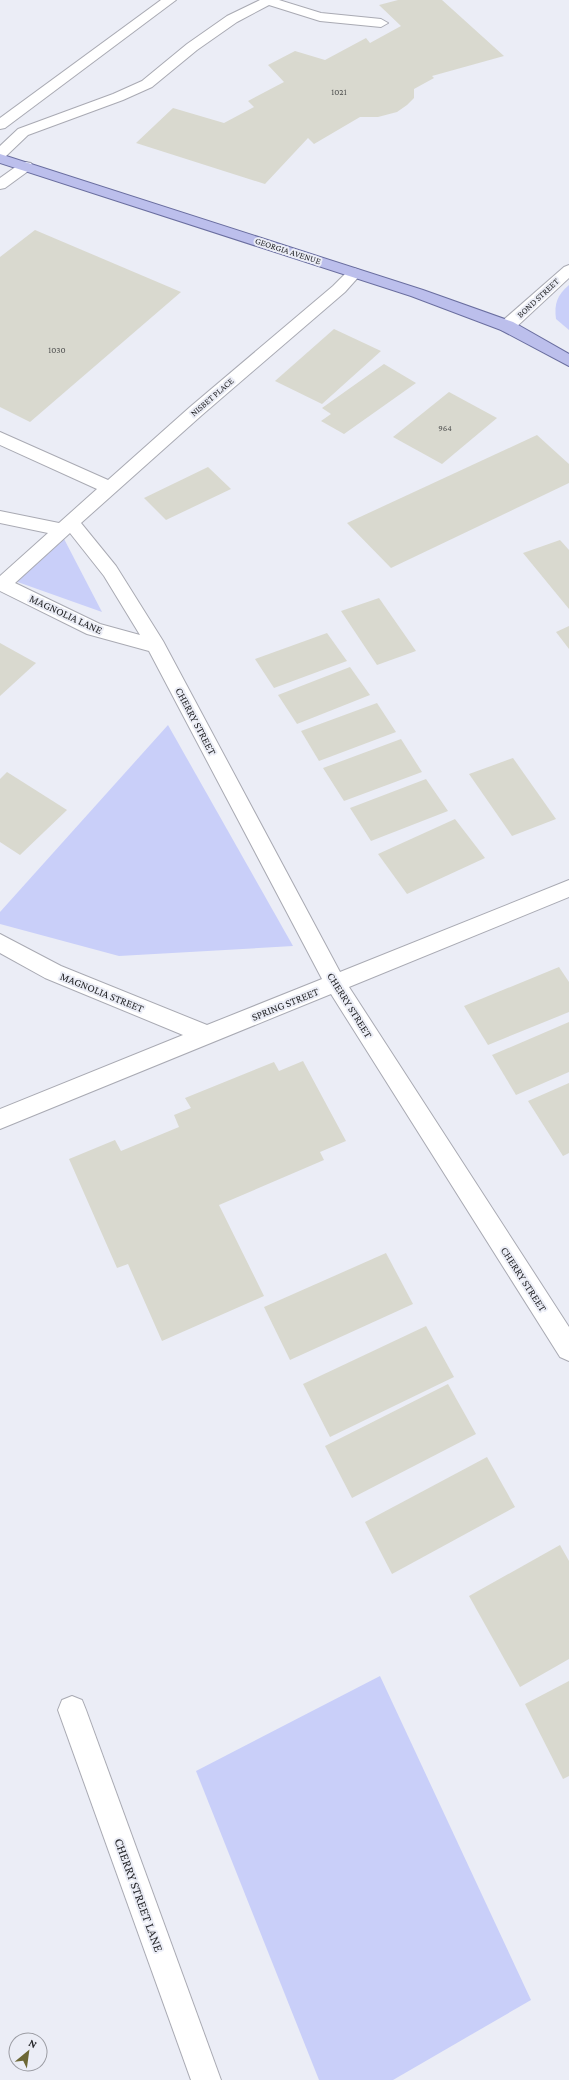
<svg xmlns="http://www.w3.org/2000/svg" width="569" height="2080" font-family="'Crimson Pro',serif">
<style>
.green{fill:#c9cff9}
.building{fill:#d9d9cf}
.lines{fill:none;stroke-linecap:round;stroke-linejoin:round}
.minor-casing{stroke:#a9aab3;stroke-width:2}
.major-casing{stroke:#6a6e9f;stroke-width:2}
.minor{fill:#fff;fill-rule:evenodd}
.major{fill:#bcbfec;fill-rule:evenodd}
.labels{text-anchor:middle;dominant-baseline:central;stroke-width:4;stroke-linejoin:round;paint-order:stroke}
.number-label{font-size:9px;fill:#525352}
.far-street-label{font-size:9px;fill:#252629;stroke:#ebedf6}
.street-label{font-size:11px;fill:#252629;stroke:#ebedf6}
.near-street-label{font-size:13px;fill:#252629;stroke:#ebedf6}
</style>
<rect width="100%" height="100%" fill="#ebedf6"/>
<!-- green -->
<g class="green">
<path d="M569 285V330L556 319C554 304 557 295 569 285Z"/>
<polygon points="62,535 102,612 12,580"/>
<polygon points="168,725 293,946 119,956 0,924 0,912"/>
<polygon points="380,1676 531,2000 393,2080 319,2080 196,1771"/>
</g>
<!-- building -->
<g class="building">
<polygon points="398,0 442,0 504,56 432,76 434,78 414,89 414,98 407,105 397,112 378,117 360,117 314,144 308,138 265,184 136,143 173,108 224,123 254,107 248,101 284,82 268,65 295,51 325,60 366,38 370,43 401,26 379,5"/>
<polygon points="35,230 181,292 30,422 0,407 0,257"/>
<polygon points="334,329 381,351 322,404 275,381"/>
<polygon points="384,364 416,383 344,434 321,421 331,414 322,408"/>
<polygon points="449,392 497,418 442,464 393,437"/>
<polygon points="537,435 569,464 569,483 391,568 347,523"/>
<polygon points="208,467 231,489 166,520 144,498"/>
<polygon points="560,540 569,550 569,609 523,553"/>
<polygon points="379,598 416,651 377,665 341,611"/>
<polygon points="569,626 569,649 556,632"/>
<polygon points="327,633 347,661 274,688 255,659"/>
<polygon points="0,643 36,663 0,696"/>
<polygon points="350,667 370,695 297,724 278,695"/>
<polygon points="377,703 396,732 319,761 301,731"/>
<polygon points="401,739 422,772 344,801 323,768"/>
<polygon points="513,758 556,819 512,836 469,774"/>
<polygon points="7,772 67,810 20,855 0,842 0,779"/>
<polygon points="426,779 448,811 371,841 350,808"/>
<polygon points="455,819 485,858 407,894 378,854"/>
<polygon points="559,967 569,982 569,1012 488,1045 464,1006"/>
<polygon points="569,1022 569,1072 516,1095 492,1055"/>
<polygon points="303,1061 346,1141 320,1152 324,1160 219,1205 264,1296 162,1341 128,1264 117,1268 69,1159 115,1140 121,1151 179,1127 174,1115 191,1108 185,1098 274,1062 279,1071"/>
<polygon points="569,1083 569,1153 563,1156 528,1101"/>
<polygon points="386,1253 413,1304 290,1360 264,1307"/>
<polygon points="426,1326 454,1377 330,1437 303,1384"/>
<polygon points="448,1384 476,1434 352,1498 325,1446"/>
<polygon points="487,1457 515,1507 392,1574 365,1522"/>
<polygon points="560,1545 569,1561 569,1659 520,1687 469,1596"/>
<polygon points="569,1681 569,1776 563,1779 525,1704"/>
</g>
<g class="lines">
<!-- minor casing -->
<g class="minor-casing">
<g id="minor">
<polygon points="161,0 176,0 5,128 0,129 0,118"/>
<polygon points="260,0 279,0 321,13 381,19 388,23 381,27 320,21 269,5 237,22 197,50 152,87 123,100 28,135 5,157 0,158 0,146 18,129 113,94 142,81 187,44 227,16"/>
<polygon points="26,162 31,163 33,166 31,169 5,188 0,189 0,178 21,163"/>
<polygon points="569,265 569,278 513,330 507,331 501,330 499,326 501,322 564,267"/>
<path d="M354 268 359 270 362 273 345 292 202 415 81 523 116 566 163 641 340 972 569 880V897L349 987 569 1327V1361L560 1357 331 994 0 1129V1109L183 1035 45 978 0 953V934L61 966 207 1025 322 979 149 651 87 634 0 591V576L48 533 0 523V511L59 523 97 489 0 445V432L108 480 190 407 333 286 349 270ZM70 533 104 576 140 635 100 624 15 583Z"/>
<polygon points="72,1696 82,1700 86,1710 221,2080 191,2080 58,1710 62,1700"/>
</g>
</g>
<!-- major casing -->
<g class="major-casing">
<polygon id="major" points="0,154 423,290 513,322 569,354 569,366 501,330 411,296 0,163"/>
</g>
<!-- minor -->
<use href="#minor" class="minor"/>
<!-- major -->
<use href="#major" class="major"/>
</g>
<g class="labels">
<!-- number labels -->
<g class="number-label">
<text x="339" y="92">1021</text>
<text x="57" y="350">1030</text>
<text x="445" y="428">964</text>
</g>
<!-- far-street labels -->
<g class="far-street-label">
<text transform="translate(288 251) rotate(18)">GEORGIA AVENUE</text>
<text transform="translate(538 298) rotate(-43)">BOND STREET</text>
<text transform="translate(212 397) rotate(-41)">NISBET PLACE</text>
</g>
<!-- street labels -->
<g class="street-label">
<text transform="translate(66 614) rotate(25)">MAGNOLIA LANE</text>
<text transform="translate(196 721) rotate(62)">CHERRY STREET</text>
<text transform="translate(102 992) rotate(22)">MAGNOLIA STREET</text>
<text transform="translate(285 1004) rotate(-22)">SPRING STREET</text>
<text transform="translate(350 1005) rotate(58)">CHERRY STREET</text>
<text transform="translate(524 1279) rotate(57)">CHERRY STREET</text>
</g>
<!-- near-street labels -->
<g class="near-street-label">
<text transform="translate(139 1895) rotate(70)">CHERRY STREET LANE</text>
</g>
</g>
<!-- north arrow -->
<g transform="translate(28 2052) rotate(29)"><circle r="19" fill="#ebedf6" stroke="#9c9da4"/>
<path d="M0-3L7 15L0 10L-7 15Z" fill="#6c6734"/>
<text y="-6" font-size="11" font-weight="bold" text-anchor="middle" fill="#252629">N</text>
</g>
</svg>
